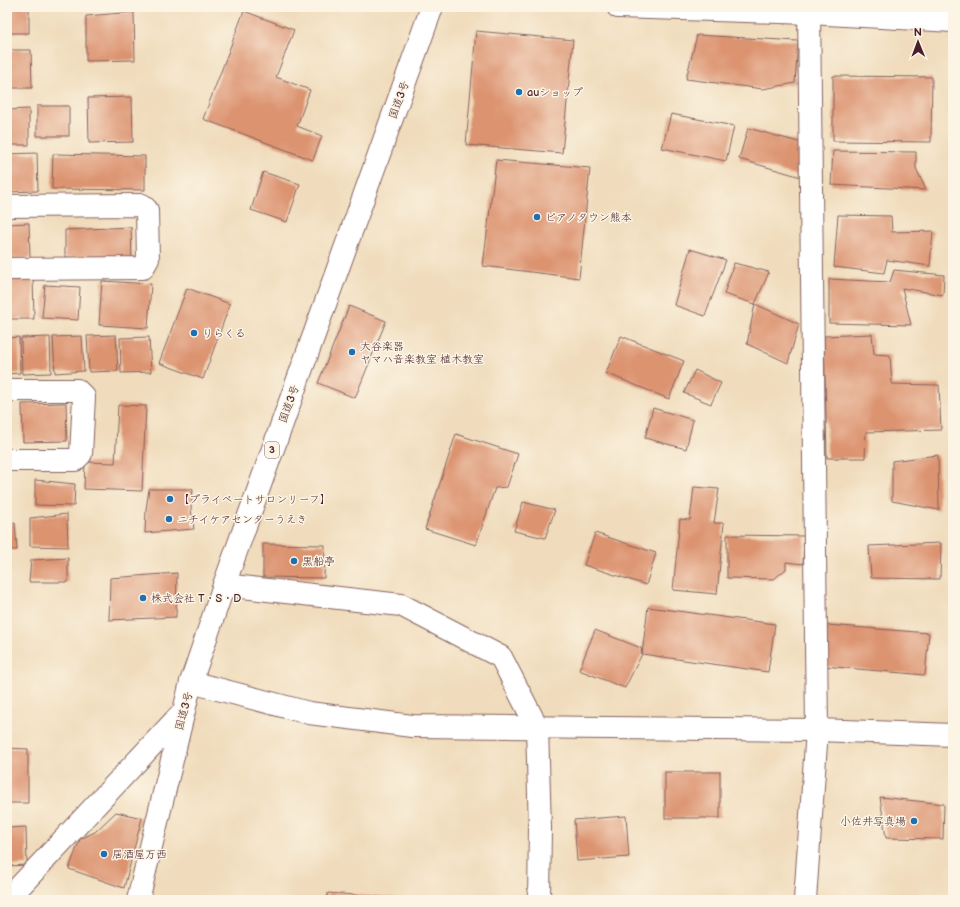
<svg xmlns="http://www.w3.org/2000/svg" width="960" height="907" font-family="'Balsamiq Sans','Klee One',sans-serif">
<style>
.building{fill:#dc936f}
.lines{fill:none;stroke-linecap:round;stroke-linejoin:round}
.minor-casing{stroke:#84615e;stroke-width:24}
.tertiary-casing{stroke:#84615e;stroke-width:24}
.trunk-casing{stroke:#84615e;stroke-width:24}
.minor{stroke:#fff;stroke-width:22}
.tertiary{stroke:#fff;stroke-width:22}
.trunk{stroke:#fff;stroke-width:22}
.poi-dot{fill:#1f6fb2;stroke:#fcf5e5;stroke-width:1.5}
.labels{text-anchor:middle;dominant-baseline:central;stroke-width:3;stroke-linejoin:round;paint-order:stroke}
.shield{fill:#fcf5e5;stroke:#7f5f63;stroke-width:1}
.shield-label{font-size:10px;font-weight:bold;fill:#4a1f2b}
.poi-label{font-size:11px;fill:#4a1f2b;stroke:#fcf5e5;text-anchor:start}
.street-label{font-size:11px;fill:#4a1f2b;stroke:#fcf5e5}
</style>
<rect width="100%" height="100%" fill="#fcf5e5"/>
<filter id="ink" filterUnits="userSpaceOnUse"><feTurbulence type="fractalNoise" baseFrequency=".025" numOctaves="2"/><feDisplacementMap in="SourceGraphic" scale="8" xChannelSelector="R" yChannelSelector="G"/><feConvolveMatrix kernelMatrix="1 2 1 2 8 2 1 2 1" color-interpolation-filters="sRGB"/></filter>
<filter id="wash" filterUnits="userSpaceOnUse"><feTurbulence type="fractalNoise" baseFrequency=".012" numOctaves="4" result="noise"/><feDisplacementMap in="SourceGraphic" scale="16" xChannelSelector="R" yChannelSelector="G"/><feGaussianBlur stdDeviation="0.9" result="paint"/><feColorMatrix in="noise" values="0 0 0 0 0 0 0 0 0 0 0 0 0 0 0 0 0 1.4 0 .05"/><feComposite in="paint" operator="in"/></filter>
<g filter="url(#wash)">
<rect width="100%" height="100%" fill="#f0dcbc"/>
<g id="blocks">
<!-- building -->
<g class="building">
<rect x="7" y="7" width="22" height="26"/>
<polygon points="244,11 294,30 276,77 310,90 297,126 322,136 313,160 203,119"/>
<polygon points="134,12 135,60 86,61 86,16"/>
<polygon points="476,31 573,40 562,153 466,145"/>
<polygon points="697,35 798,41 795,83 763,89 686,79"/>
<polygon points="7,50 31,50 32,88 7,88"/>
<polygon points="833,76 932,77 931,142 833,141"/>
<polygon points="132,97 133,142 89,143 88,98"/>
<rect x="37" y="106" width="32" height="30"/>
<polygon points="29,109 29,145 7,145 7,110"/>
<polygon points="671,114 734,126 726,161 662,148"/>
<polygon points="748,128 802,143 801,177 739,159"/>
<polygon points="833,151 916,152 916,168 926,190 831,185"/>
<polygon points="37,153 38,191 7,192 7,154"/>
<polygon points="53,154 145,156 145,190 52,189"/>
<polygon points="496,160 590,168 579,278 483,266"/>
<polygon points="263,172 300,184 287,222 251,210"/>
<polygon points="838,215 891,216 892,232 933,231 930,266 887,260 884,273 834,267"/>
<polygon points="29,223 30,258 7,259 7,224"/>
<polygon points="131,227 132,261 65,257 65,230"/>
<polygon points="690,249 726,260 705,316 674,305"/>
<polygon points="734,263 769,272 755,304 724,294"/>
<polygon points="894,270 944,275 943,295 902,288 911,325 829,323 829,279 890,282"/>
<polygon points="7,275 33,275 34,319 7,319"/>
<polygon points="102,281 151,284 148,328 99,325"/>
<polygon points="45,285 80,287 78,320 42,318"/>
<polygon points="187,288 230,304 203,379 159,363"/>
<polygon points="755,304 799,324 788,363 747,344"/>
<polygon points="349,306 386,321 355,398 318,383"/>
<polygon points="872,334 874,354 890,355 892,384 939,385 941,430 866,432 865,458 827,458 824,336"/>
<polygon points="116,335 118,371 89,372 87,336"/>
<polygon points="82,336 84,371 55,373 53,337"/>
<polygon points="621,336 684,361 669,399 606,373"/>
<polygon points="19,337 20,373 7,374 7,338"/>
<polygon points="50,337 51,373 22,374 21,338"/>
<polygon points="149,337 151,372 121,373 120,338"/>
<polygon points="695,370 721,383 711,404 684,393"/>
<polygon points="66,403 67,441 23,442 22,404"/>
<polygon points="118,405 146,406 142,491 84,489 85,462 115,463"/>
<polygon points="653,408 693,420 686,449 645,438"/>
<polygon points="456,434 518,454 507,487 495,488 476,545 425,529"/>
<polygon points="938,455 939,510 892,501 892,461"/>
<polygon points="35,480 75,484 74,506 35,505"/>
<polygon points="7,483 9,483 10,514 7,514"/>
<polygon points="694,487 719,489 714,523 724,523 717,594 673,590 680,519 690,520"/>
<polygon points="149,489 193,489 191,509 194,529 145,533 146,509"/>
<polygon points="523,502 555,510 545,538 514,531"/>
<polygon points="67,514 68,547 30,546 30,518"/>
<polygon points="15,523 17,550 7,550 7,524"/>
<polygon points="595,533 656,553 646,585 584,565"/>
<polygon points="727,535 804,536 803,564 786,562 786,569 774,579 727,578"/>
<polygon points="941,543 940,579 871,578 869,546"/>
<polygon points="263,544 325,545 324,578 263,577"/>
<polygon points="68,558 68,582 29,582 31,560"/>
<polygon points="177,573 176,617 109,620 110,578"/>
<polygon points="648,607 775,624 768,672 642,654"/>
<polygon points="828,625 929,633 925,675 824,666"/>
<polygon points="595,630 641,648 642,654 625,688 579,670"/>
<polygon points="7,748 28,749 28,803 7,803"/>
<rect x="665" y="772" width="55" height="46"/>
<polygon points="880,797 944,804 943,839 886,838"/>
<polygon points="116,812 142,818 124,888 69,869 80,839 95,832"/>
<polygon points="626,816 629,857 577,861 574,820"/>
<polygon points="26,827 27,865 7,866 7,828"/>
<polygon points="328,893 407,899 407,900 327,900"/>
</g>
</g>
</g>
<g filter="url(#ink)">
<use href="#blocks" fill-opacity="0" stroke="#84615e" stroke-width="1"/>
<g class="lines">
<!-- minor casing -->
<g class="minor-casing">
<g id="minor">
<polyline points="618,7 809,13 953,21"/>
<polyline points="7,206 142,205 147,210 148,259 143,268 7,269"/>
<polyline points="7,390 77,390 84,397 81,454 75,460 7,460"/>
<polyline points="224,585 401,605 501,657 537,727 540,828 539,900"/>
<polyline points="7,900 183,712"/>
<polyline points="805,900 817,730 809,7"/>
</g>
</g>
<!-- tertiary casing -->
<g class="tertiary-casing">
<polyline id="tertiary" points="191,682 309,713 412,726 817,730 953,735"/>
</g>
<!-- trunk casing -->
<g class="trunk-casing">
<polyline id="trunk" points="138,900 191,682 224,585 432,7"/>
</g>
<!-- minor -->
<use href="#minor" class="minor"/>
<!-- tertiary -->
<use href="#tertiary" class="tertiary"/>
<!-- trunk -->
<use href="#trunk" class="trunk"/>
</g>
</g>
<!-- markers -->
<g class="poi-dot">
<circle cx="519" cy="92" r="4"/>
<circle cx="537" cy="217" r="4"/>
<circle cx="194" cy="333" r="4"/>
<circle cx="352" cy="352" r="4"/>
<circle cx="170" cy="499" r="4"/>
<circle cx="169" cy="519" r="4"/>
<circle cx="294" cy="561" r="4"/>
<circle cx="143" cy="598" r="4"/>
<circle cx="914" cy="821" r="4"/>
<circle cx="104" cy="854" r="4"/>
</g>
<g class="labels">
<!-- shield labels -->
<rect class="shield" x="265" y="442" width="14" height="16" rx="3"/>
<g class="shield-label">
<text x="272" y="450">3</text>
</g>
<!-- poi labels -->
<g class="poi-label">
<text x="527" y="92">auショップ</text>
<text x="545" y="217">ピアノタウン熊本</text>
<text x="202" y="333">りらくる</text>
<text x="360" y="346">大谷楽器<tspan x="360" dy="13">ヤマハ音楽教室 植木教室</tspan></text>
<text x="178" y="499">【プライベートサロンリーフ】</text>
<text x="177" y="519">ニチイケアセンターうえき</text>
<text x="302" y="561">黒船亭</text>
<text x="151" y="598">株式会社 T・S・D</text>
<text x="906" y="821" text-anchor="end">小佐井写真場</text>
<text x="112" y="854">居酒屋万西</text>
</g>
<!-- street labels -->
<g class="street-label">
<text transform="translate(399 100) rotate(-70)">国道3号</text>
<text transform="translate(289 404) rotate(-70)">国道3号</text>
<text transform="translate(184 711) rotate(-75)">国道3号</text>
</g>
</g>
<!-- margin -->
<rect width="960" height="907" fill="none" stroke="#fcf5e5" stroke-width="24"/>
<!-- north arrow -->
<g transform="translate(918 42) rotate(359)" stroke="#fcf5e5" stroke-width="3" paint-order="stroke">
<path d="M0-3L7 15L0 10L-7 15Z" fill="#4a1f2b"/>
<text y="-6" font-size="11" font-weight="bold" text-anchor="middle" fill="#4a1f2b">N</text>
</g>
</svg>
